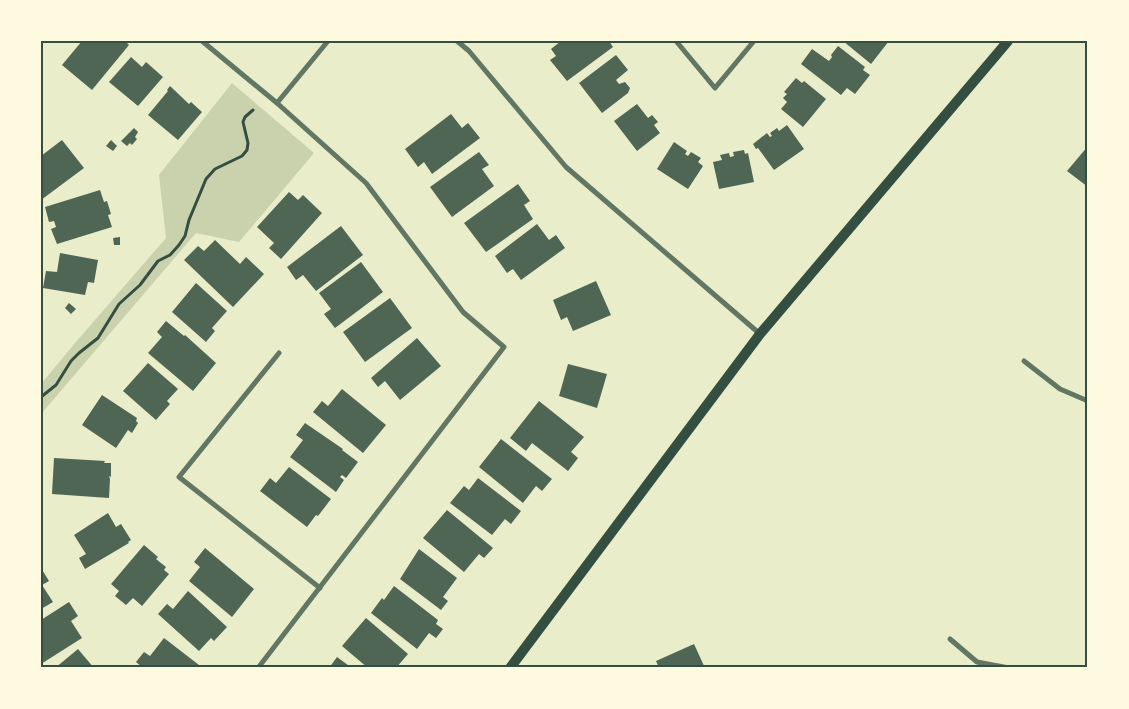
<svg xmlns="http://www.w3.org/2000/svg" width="1129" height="709" font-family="Manrope,sans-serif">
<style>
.green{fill:#cad2ad}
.building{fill:#4f6655}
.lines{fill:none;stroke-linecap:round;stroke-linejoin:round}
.path{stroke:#344e41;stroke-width:3}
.minor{stroke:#617663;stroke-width:5}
.secondary{stroke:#344e41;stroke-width:10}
.neatline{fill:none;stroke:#344e41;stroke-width:2}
</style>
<rect width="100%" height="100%" fill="#e9edc9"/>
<!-- green -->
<polygon class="green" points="232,83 314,153 239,242 196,233 41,414 41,384 75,343 166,238 159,175"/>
<!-- building -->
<g class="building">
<polygon points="82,41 125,41 129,45 92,90 62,65"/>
<polygon points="561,41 609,41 613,47 567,81 550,60 556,56 551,49"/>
<polygon points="843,41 889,41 871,64"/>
<polygon points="838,46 865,67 863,70 870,75 855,94 847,88 841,95 801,64 812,49 829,61 832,57 831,55"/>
<polygon points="616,55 628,70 616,80 619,84 625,82 630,88 628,93 602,113 579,83"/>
<polygon points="131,57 142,67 146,62 163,77 138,106 109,82"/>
<polygon points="796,78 802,83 804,81 826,99 803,127 781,109 787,102 783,98 787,94 784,92"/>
<polygon points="170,86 189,104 191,102 202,112 178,140 148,115 168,91 167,90"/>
<polygon points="637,104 648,118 652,115 658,122 654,125 660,133 637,151 614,121"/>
<polygon points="451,114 462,128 468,123 480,138 432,174 424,162 418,167 405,149"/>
<polygon points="787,125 804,149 774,170 758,148 756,149 753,144 767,133 770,137 772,136 770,133 777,128 779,131"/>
<polygon points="134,128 138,132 135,137 137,139 132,145 130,143 127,146 121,141"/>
<polygon points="62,140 84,168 41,200 41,156"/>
<polygon points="111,140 117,146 113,151 106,146"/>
<polygon points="674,142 687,151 685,154 688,156 691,152 701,158 698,162 703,166 688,189 657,169"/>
<polygon points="1088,146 1088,187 1067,171"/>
<polygon points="744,150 745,154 748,153 754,182 719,189 713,162 722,160 720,155 729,153 730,157 734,156 733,152"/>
<polygon points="479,152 489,165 482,169 494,186 452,217 430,187"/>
<polygon points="518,184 530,201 524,205 533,219 486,252 464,223"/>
<polygon points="100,190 104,202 107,201 111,214 108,215 112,227 57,244 51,229 56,227 54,221 49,222 45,207"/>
<polygon points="289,192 298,200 303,195 322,213 281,259 269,248 274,243 257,227"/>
<polygon points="537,224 549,240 556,235 565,248 521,280 513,269 507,273 495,256"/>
<polygon points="341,226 363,255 316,291 303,275 296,280 287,267"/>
<polygon points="120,237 120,245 114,245 113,238"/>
<polygon points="215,240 240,264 246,257 264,274 233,307 184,260 198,246 204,251"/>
<polygon points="60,253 98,260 94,283 88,282 85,295 43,288 46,271 57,272"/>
<polygon points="361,262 383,292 335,328 324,314 331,309 319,293"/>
<polygon points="596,281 611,315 573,331 567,317 561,320 553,300"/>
<polygon points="196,283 227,311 212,328 215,331 206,342 172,312"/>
<polygon points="390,298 412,328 365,362 343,332"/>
<polygon points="69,303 76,309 71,314 65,308"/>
<polygon points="166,321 184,336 185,335 216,363 193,391 148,353 162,337 157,332"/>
<polygon points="417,338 441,366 400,400 385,381 378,387 371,378"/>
<polygon points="148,363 178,389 167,401 170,404 156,420 123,391"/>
<polygon points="568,364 607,374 597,408 559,396"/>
<polygon points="342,389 386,425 363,453 313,412 322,401 328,406"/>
<polygon points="102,395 137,418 136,421 138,423 132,433 128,430 116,448 82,425"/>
<polygon points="539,401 584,437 571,452 578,458 568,471 532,443 526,451 510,438"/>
<polygon points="305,423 343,449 342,450 358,462 346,478 342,475 340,477 344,480 336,492 290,457 303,440 296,435"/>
<polygon points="501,439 552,479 542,491 536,486 523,503 479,467"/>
<polygon points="54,458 105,461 104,463 111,463 111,477 109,476 110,479 109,498 52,494"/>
<polygon points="289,467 331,499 318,516 316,515 307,527 260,491 270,478 276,483"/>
<polygon points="478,478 521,511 511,524 505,519 492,535 450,503 464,486 469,490"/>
<polygon points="447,510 493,548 484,558 479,554 464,572 423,538"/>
<polygon points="108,513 116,527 121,524 131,540 128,542 129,543 85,569 79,558 86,554 74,535"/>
<polygon points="144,545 158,557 156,559 166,567 164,570 169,574 142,606 133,598 126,605 115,596 119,591 111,584"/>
<polygon points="205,548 254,589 232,617 189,581 200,567 194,562"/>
<polygon points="419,549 457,578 443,597 448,601 441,610 400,579"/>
<polygon points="41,568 49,581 42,585 53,602 41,609"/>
<polygon points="394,586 438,620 436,624 443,629 436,638 429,633 417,649 371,613 382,598 384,600"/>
<polygon points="188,591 227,627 214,641 211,638 199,651 158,614 167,604 173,609"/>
<polygon points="69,602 78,616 71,621 82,638 41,664 41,620"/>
<polygon points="366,618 408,654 396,668 368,668 342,646"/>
<polygon points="164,638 199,665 197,668 143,668 136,662 144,652 150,656"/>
<polygon points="694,644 705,668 659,668 656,661"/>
<polygon points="78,649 94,668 55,668"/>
<polygon points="337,657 352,668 329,668"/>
</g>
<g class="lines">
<!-- path -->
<polyline class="path" points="41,397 56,385 71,361 79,353 98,338 119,304 140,285 158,261 170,255 179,245 185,236 189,220 206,179 215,169 242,156 247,150 248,143 243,122 245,117 253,110"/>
<!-- minor -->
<g class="minor">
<polyline points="202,41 277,103 366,183 463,312 504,347 258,668"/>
<polyline points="457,41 469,51 566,167 760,334"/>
<polyline points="676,41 715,88 754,41"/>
<polyline points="277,103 328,41"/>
<polyline points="279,353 179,477 320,588"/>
<polyline points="1024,361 1060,389 1088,401"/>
<polyline points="950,639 977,662 1009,668"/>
</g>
<!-- secondary -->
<polyline class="secondary" points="510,668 760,334 1008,41"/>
</g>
<!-- border -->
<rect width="1129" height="709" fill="none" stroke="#fefae0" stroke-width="85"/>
<rect x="42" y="42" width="1044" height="624" class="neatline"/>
</svg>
